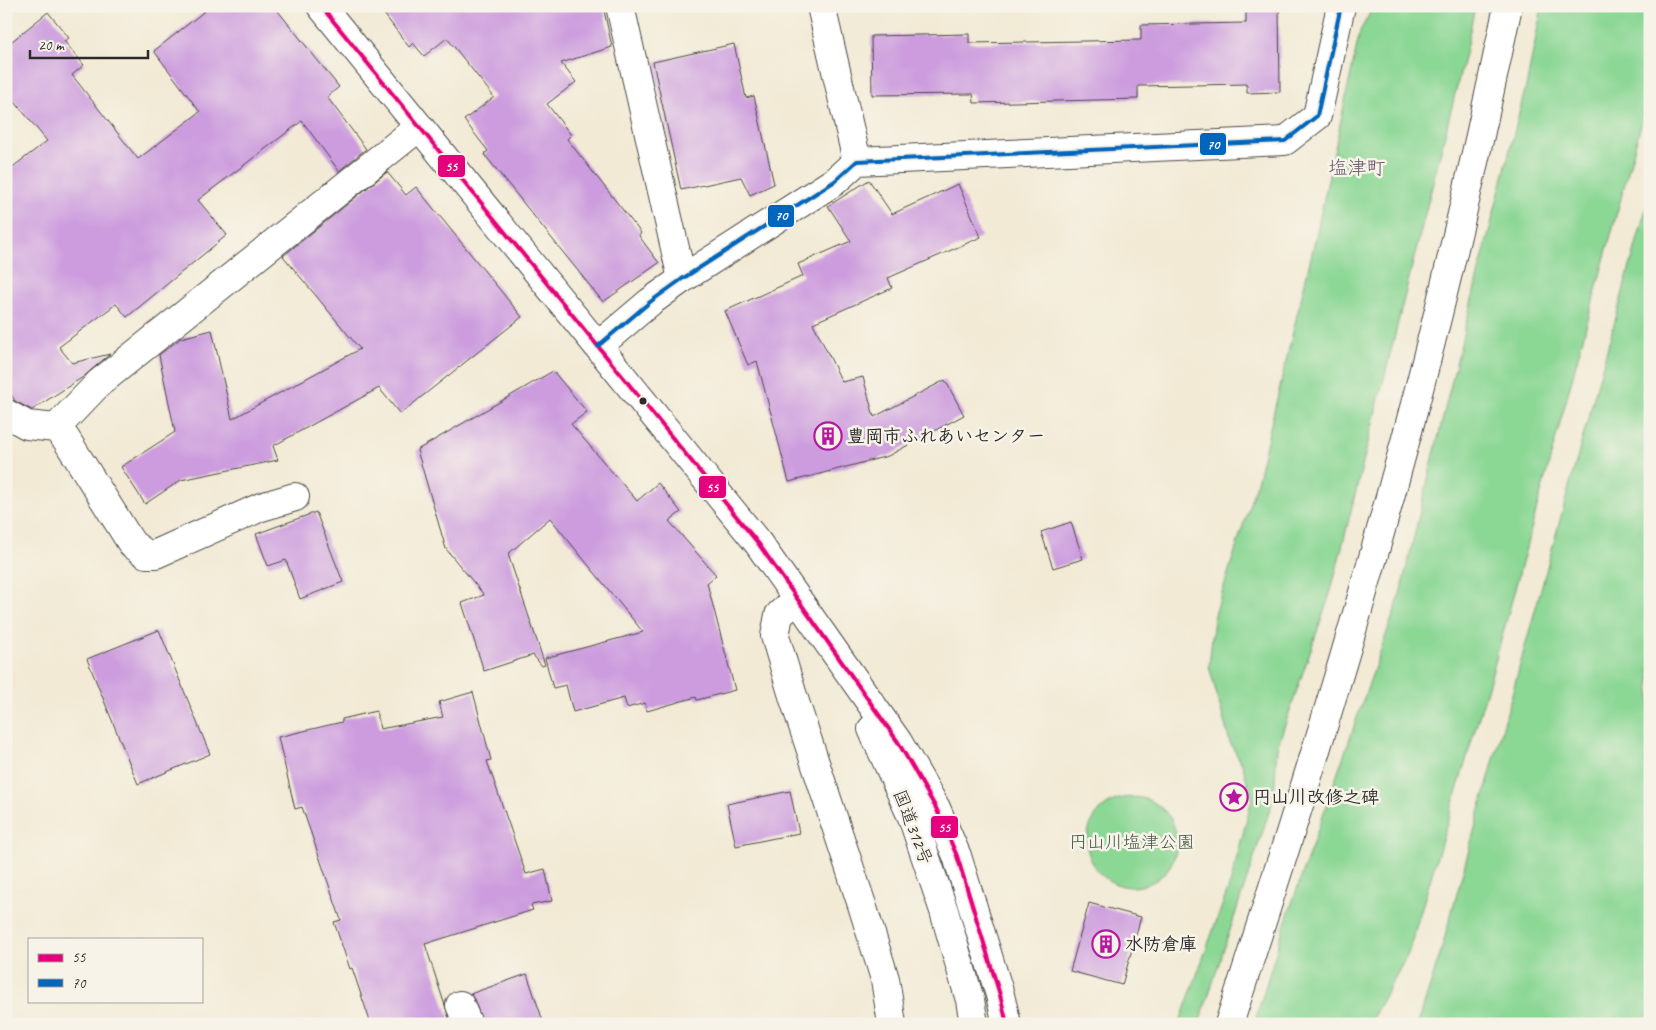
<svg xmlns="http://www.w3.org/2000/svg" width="1656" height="1030" font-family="Caveat,'Klee One',sans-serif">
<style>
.green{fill:#8bd794;stroke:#5b8160}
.building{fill:#cc9cde}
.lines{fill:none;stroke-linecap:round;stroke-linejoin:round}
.minor-casing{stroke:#494844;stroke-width:30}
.trunk-casing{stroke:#494844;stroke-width:30}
.minor{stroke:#fff;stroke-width:28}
.trunk{stroke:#fff;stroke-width:28}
.bus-1-casing{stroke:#f7f3e8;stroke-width:8}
.bus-2-casing{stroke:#f7f3e8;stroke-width:8}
.bus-1{stroke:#e5007d;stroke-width:4}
.bus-2{stroke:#0065bd;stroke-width:4}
.bus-dot{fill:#2b2b2b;stroke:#f7f3e8;stroke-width:2}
.labels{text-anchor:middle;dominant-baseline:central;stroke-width:5;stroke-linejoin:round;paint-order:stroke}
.poi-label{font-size:18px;font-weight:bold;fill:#2b2b2b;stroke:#f7f3e8;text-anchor:start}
.street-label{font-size:18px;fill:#2b2b2b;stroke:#f7f3e8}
.park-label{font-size:18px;fill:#435645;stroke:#f7f3e8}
.neighbourhood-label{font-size:19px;fill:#63536a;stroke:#f7f3e8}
.line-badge{stroke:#f7f3e8;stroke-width:2}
.badge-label{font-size:14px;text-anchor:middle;font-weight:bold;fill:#fff}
</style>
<rect width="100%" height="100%" fill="#f7f3e8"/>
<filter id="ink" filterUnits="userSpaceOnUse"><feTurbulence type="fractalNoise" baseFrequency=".02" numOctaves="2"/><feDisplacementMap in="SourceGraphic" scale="10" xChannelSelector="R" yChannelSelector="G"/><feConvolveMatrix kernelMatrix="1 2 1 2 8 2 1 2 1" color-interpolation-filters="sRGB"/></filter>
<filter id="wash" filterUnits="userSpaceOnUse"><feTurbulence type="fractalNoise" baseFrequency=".0096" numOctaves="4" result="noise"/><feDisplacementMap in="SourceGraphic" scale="20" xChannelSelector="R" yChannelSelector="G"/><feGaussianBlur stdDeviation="1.12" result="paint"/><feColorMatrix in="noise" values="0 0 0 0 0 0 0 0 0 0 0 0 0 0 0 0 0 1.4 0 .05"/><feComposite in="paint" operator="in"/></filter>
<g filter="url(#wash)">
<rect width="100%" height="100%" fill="#f2ead5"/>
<!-- green -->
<g class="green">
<polygon points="1371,6 1475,6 1465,54 1331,591 1277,748 1274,797 1199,1024 1179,1024 1231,881 1252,798 1242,764 1230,743 1209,666 1214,618 1258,478 1316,236 1360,31 1369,15"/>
<polygon points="1542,6 1650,6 1650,91 1493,670 1408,954 1369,1024 1254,1024 1284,926 1399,598 1465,327 1527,82"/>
<polygon points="1650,194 1650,1024 1418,1024 1441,951"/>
<circle cx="1132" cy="842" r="45"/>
</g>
<g id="blocks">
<!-- building -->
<g class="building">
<polygon points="211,6 274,6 339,87 327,97 366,149 339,171 302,121 198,200 227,235 127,317 116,304 59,347 72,363 110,354 83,377 32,410 15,401 6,387 6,172 47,141 6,91 6,46 48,12 69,38 64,41 84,65 72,75 138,159 200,112 154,51"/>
<polygon points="378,6 603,6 612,47 561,63 576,82 547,104 571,135 567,139 641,233 639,236 659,263 603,302 484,154 488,151 464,120 494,97 447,38 424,56 413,43 409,47"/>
<polygon points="1279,7 1280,92 1247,93 1247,84 1138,86 1138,99 974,103 973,94 872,95 871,36 969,34 969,43 1141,40 1141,25 1246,23 1246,8"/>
<polygon points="734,44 746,98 754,96 774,184 750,195 741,177 681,190 653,62"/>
<polygon points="387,172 406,195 416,187 522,317 400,414 379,388 273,446 278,460 181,480 145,504 121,467 175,432 159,355 181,338 212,330 232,419 360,349 283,256"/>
<polygon points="869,180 892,214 958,184 981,237 888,278 892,288 813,323 842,382 863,377 874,417 945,380 964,415 888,456 789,482 757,361 748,365 725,311 803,276 798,264 851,241 828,206"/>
<polygon points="553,371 587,412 571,424 637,501 658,483 681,512 669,521 716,575 707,583 735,690 697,700 696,697 647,711 645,703 627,708 624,698 573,712 566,685 553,688 545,658 643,632 550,518 508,554 545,665 542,666 533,655 484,671 462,603 484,595 446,549 417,450"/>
<polygon points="316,512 343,582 300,599 286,560 268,566 256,534"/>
<polygon points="1071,522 1083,559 1053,568 1041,532"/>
<polygon points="159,630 210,754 138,784 87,659"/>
<polygon points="473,692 491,760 487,761 526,874 545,869 552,901 531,905 533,910 425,944 451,1024 371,1024 352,968 350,969 334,922 341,920 302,807 295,809 278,737 342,722 342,719 376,711 380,729 443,717 439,702"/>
<polygon points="790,791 799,833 736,846 727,804"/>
<polygon points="1089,903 1141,917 1122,985 1070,971"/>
<polygon points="527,974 544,1024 483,1024 474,999 470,994"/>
</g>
</g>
</g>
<g filter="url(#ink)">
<use href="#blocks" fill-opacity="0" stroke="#494844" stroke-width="1"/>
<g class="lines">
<!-- minor casing -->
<g class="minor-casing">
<g id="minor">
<polyline points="620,6 682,279"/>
<polyline points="821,6 857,161"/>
<polyline points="598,346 650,302 682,279 835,181 857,161 1285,141 1317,116 1341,6"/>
<polyline points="7,414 27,425 56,428 66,439 132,544 146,554 156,554 261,507 295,497"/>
<polyline points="56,428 99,383 419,127"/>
<polyline points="797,599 779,615 775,636 793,696 862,905 885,979 892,1024"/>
<polyline points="460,1005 468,1024"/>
<path d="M1229 1024C1280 866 1331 707 1376 547 1427 369 1470 188 1508 6"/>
</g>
</g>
<!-- trunk casing -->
<g class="trunk-casing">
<g id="trunk">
<polyline points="321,6 758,543 898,742 936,808 957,856 1000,995 1007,1024"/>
<polyline points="872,729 912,817 944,911 970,1000 974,1024"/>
</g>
</g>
<!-- minor -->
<use href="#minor" class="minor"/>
<!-- trunk -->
<use href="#trunk" class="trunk"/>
<!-- bus-1 casing -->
<g class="bus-1-casing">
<polyline id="bus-1" points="321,6 758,543 898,742 936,808 957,856 1000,995 1007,1024"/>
</g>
<!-- bus-2 casing -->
<g class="bus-2-casing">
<polyline id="bus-2" points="598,346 650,302 682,279 835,181 857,161 1285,141 1317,116 1341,6"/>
</g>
<!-- bus-1 -->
<use href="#bus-1" class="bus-1"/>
<!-- bus-2 -->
<use href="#bus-2" class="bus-2"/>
</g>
</g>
<!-- icons -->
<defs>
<g id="building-ring" transform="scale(1.4375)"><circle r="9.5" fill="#f7f3e8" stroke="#b5179e" stroke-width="1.5"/><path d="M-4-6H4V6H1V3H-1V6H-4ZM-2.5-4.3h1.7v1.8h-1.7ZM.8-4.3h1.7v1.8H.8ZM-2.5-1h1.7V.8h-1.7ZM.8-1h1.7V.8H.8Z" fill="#b5179e"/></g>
<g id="sight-ring" transform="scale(1.4375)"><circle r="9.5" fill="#f7f3e8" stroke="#b5179e" stroke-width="1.5"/><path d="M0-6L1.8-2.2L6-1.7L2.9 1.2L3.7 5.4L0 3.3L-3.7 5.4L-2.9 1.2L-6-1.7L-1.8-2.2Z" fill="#b5179e"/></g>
</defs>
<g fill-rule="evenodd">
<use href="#building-ring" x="828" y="436"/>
<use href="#sight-ring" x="1234" y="797"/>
<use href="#building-ring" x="1106" y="944"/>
</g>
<!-- markers -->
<circle class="bus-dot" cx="643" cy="401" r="4.5"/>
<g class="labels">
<!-- poi labels -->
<g class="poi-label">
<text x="847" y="436">豊岡市ふれあいセンター</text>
<text x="1253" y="797">円山川改修之碑</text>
<text x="1125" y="944">水防倉庫</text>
</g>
<!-- street labels -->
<g class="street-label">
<text transform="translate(913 827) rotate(69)">国道312号</text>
</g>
<!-- park labels -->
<g class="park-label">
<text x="1132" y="842">円山川塩津公園</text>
</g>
<!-- neighbourhood labels -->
<g class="neighbourhood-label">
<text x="1357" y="168">塩津町</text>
</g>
</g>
<g class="line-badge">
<rect x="1199" y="132" width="28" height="24" rx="5" fill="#0065bd"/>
<rect x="437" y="154" width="29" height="24" rx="5" fill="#e5007d"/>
<rect x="767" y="204" width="28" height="24" rx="5" fill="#0065bd"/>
<rect x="698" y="475" width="29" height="24" rx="5" fill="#e5007d"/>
<rect x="930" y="815" width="29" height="24" rx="5" fill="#e5007d"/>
</g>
<g class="badge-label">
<text x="1213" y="149">70</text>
<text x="451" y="171">55</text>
<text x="781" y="220">70</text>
<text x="712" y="492">55</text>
<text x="944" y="832">55</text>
</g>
<!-- margin -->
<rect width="1656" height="1030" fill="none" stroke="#f7f3e8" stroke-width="25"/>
<!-- legend -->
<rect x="28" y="938" width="175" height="65" fill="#f7f3e8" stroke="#a5a39c"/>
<rect x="38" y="954" width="25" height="8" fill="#e5007d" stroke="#a5a39c"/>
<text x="72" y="962" font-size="15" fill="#2b2b2b">55</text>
<rect x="38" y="979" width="25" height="8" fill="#0065bd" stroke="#a5a39c"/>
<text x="72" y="988" font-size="15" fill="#2b2b2b">70</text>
<!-- scale -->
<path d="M30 50v8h118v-8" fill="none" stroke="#2b2b2b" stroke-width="2.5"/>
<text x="38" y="50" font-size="15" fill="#2b2b2b" stroke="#f7f3e8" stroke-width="4" paint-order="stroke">20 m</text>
</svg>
